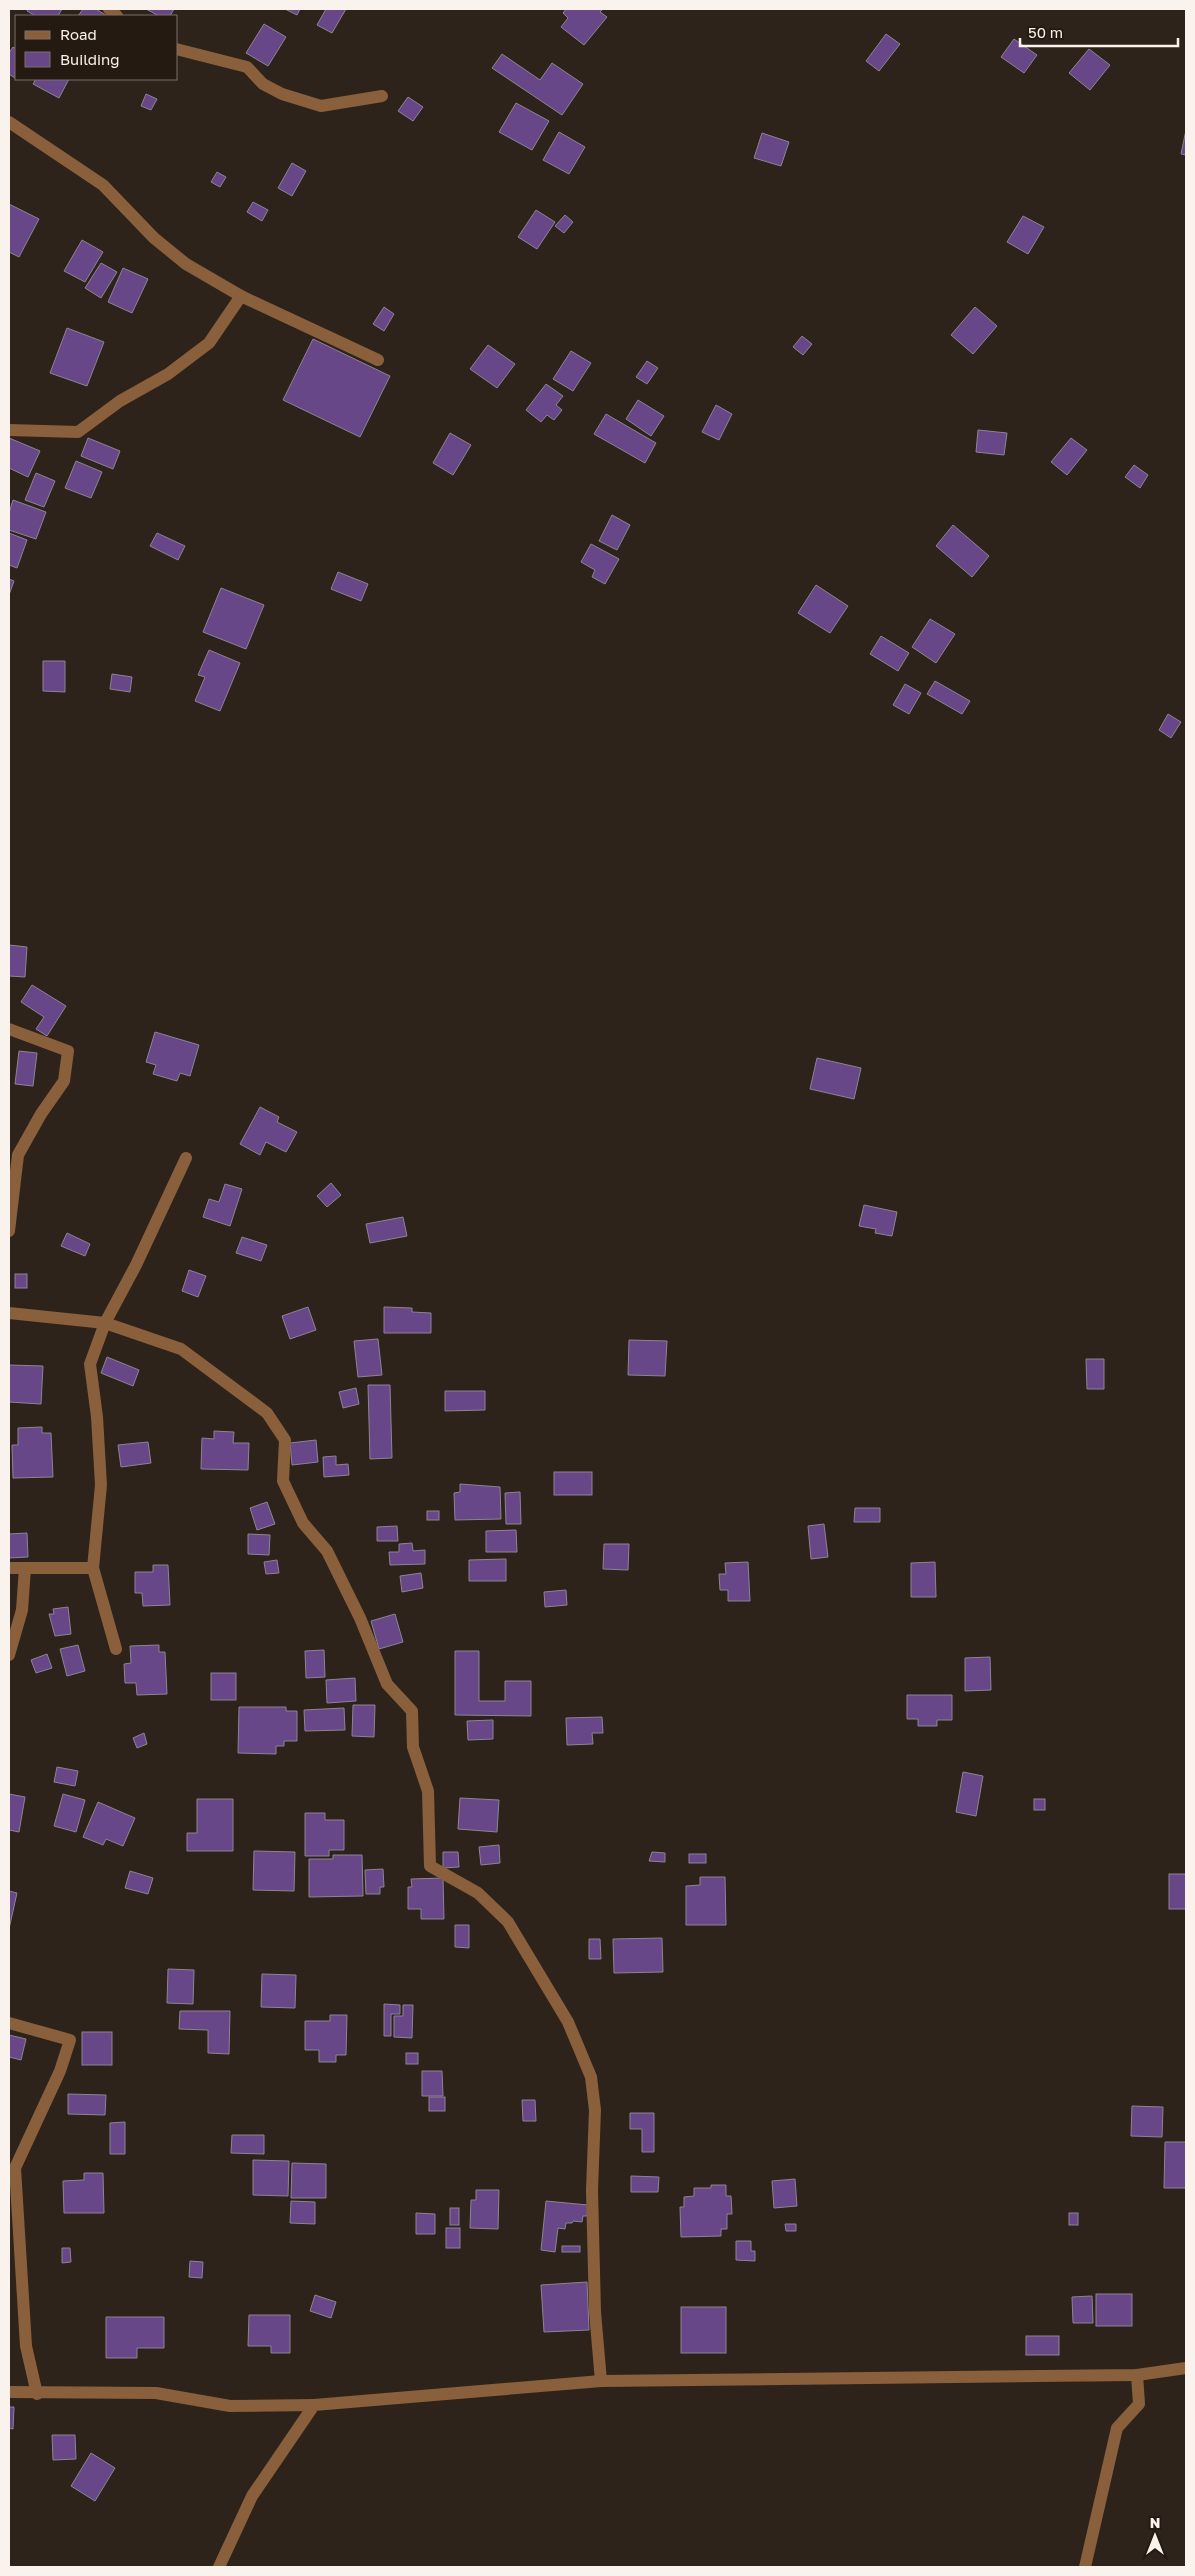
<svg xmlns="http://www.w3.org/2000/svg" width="1195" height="2576" font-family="'Golos Text',sans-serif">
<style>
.building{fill:#684788;stroke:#8b8493}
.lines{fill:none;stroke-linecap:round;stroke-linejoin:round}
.minor{stroke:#8a5f3c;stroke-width:12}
</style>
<rect width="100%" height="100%" fill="#2e231b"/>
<!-- building -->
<g class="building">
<polygon points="28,9 62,9 58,16 33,16 34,15 27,11"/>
<polygon points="83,9 96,9 107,16 78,16"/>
<polygon points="146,9 174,9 170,16 159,16"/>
<polygon points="285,9 300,9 297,15"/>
<polygon points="326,9 346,9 332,33 317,25"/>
<polygon points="566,9 603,9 600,12 607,17 584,45 561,27 568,18 563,13"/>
<polygon points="264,24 286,37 268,66 246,53"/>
<polygon points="886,34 900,44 879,71 866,61"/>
<polygon points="1014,39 1037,55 1024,73 1001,57"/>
<polygon points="13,47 16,49 18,80 9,74 9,53"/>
<polygon points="1089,49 1110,65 1090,90 1069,73"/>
<polygon points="502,54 540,80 552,63 583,84 562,115 492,68"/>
<polygon points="36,79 69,79 59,98 33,84"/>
<polygon points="146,94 157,99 151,110 141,106"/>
<polygon points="408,97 423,107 413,121 398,111"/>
<polygon points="516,103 549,121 532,150 499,132"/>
<polygon points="1186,130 1186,155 1181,154"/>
<polygon points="559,132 585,147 569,174 543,160"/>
<polygon points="762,133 789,142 781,166 754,158"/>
<polygon points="292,163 306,171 292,196 278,188"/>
<polygon points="217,172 226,177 220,187 211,182"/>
<polygon points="253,202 268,210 262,221 247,212"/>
<polygon points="9,204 39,219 19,257 9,252"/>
<polygon points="536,210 555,222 537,249 518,237"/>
<polygon points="565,215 573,222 564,233 555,226"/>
<polygon points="1023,216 1044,227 1028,254 1007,242"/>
<polygon points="82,240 103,252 85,282 64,271"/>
<polygon points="101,263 117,272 101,298 85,288"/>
<polygon points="123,268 148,279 132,313 108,302"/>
<polygon points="384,307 394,314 384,331 373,324"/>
<polygon points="975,307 997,326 973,354 951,335"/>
<polygon points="67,328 104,342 87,386 50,373"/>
<polygon points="802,336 812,344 803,355 793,347"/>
<polygon points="313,339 390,376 360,437 283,400"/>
<polygon points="488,345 515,364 497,388 470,369"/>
<polygon points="571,351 591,363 573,391 553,379"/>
<polygon points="647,361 658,368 647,384 636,377"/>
<polygon points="546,384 563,396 556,405 562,410 554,420 547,415 541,422 526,410"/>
<polygon points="638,400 664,416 651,436 626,419"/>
<polygon points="716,405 732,414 719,440 702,432"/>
<polygon points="606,414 656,443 645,463 594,434"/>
<polygon points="978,430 1007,433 1004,455 976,452"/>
<polygon points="450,433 471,445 453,475 433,463"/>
<polygon points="9,438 40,451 28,477 9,468"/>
<polygon points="88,438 120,451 113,469 81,456"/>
<polygon points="1071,438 1087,450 1067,475 1051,462"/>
<polygon points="76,461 102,472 91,498 65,488"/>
<polygon points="1134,465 1148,475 1140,488 1125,477"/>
<polygon points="36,473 55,481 44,507 25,500"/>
<polygon points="13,500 46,512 36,539 9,530 9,513"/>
<polygon points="612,515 630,525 617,550 599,541"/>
<polygon points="953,525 989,556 972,577 936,546"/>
<polygon points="9,533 27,540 17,568 9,565"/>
<polygon points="157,533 185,546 178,560 150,546"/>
<polygon points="591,544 619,559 605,584 592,577 595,570 581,562"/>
<polygon points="338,572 368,584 361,601 331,589"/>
<polygon points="9,579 14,581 9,595"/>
<polygon points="816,585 848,606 830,633 798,613"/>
<polygon points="221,588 264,605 246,649 203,632"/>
<polygon points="930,619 955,634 936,663 912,647"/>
<polygon points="881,636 909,653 898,671 870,654"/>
<polygon points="209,650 240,663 220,711 195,701 205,677 198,675"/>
<polygon points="43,661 65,661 65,692 43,691"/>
<polygon points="112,674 132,677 130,692 110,689"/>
<polygon points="935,681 970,701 962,714 927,694"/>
<polygon points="905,684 921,693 909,714 893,705"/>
<polygon points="1168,714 1181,722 1171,738 1159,730"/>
<polygon points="9,945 27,947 25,977 9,976"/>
<polygon points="32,985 66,1006 47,1036 36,1029 44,1017 21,1002"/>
<polygon points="155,1032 199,1045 190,1076 180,1073 177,1081 153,1074 156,1065 146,1062"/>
<polygon points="19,1051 37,1053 33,1086 15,1084"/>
<polygon points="817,1058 861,1068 854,1099 810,1089"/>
<polygon points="260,1107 279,1117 277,1122 297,1132 286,1152 266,1142 260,1155 240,1144"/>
<polygon points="331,1183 341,1195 327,1207 317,1196"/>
<polygon points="225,1184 242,1189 230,1226 203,1217 209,1199 219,1202"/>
<polygon points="864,1205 897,1212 892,1236 875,1233 876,1229 859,1226"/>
<polygon points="403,1217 407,1236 370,1243 366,1224"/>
<polygon points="67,1233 90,1244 85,1256 61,1246"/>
<polygon points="242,1237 267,1245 261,1261 236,1253"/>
<polygon points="189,1270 206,1276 198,1297 182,1291"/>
<rect x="15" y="1274" width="12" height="14"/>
<polygon points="308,1307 316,1330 290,1339 282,1316"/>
<polygon points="384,1307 412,1308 412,1312 431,1313 431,1333 384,1333"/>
<polygon points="378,1339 382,1375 358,1377 354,1341"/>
<polygon points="629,1340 667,1341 665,1376 628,1375"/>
<polygon points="107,1357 139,1370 133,1386 101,1373"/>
<polygon points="1086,1359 1104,1359 1104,1389 1087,1389"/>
<polygon points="9,1365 43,1366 41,1404 9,1402"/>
<polygon points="368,1385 390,1385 392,1458 370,1459"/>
<polygon points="356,1388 359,1404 343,1408 339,1392"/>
<polygon points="445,1391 485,1391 485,1410 445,1411"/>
<polygon points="42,1427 42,1433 51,1433 53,1477 13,1478 12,1445 18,1445 18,1428"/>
<polygon points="214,1431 234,1432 233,1443 249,1443 248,1470 201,1469 202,1438 214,1439"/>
<polygon points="316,1440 318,1462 292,1465 290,1443"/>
<polygon points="148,1442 151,1463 121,1467 118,1445"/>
<polygon points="336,1456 336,1465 348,1464 349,1475 324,1477 323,1457"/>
<rect x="554" y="1472" width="38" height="23"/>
<polygon points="460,1484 500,1487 501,1519 455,1520 454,1493 460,1492"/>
<polygon points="520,1492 521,1524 506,1524 505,1493"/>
<polygon points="267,1502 275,1524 257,1530 250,1508"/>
<polygon points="855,1508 880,1508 880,1522 854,1522"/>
<rect x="427" y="1511" width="12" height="9"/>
<polygon points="824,1524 828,1557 811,1559 808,1526"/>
<polygon points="397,1526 398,1541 377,1541 377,1527"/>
<polygon points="516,1530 517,1552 486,1552 486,1531"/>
<polygon points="27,1533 28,1557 9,1558 9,1534"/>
<polygon points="248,1534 270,1535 269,1555 248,1554"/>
<polygon points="412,1543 413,1551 425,1550 425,1564 390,1565 389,1552 399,1552 399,1544"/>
<polygon points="604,1544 629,1544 628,1570 603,1569"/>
<polygon points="506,1559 506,1581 469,1581 469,1560"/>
<polygon points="277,1560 279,1573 266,1574 264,1562"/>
<polygon points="748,1562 750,1601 728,1601 728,1590 720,1590 719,1574 726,1574 725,1563"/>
<polygon points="935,1562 936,1597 911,1597 911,1563"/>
<polygon points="153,1565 168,1565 170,1605 143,1606 142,1593 135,1593 135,1572 153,1572"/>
<polygon points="421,1573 423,1588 402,1592 400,1576"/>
<polygon points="566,1590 567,1605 545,1607 544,1592"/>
<polygon points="68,1607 71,1634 55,1636 49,1614 54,1614 53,1609"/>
<polygon points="395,1614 403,1642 379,1649 371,1621"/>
<polygon points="78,1645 85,1671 67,1676 60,1649"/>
<polygon points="159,1645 159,1652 165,1652 167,1694 137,1695 136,1683 125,1683 124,1664 131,1663 130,1646"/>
<polygon points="324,1650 325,1677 306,1678 305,1651"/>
<polygon points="455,1651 479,1651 479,1701 505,1701 505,1681 531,1681 531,1716 455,1715"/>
<polygon points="47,1654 52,1668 36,1673 31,1660"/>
<polygon points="990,1657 991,1690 965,1691 965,1658"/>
<rect x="211" y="1673" width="25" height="27"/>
<polygon points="355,1678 356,1701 327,1703 326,1680"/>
<polygon points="907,1695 952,1695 952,1720 937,1720 937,1726 918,1726 918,1719 907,1719"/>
<polygon points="353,1705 375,1705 374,1737 352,1736"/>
<polygon points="239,1707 286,1707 286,1711 297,1711 297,1741 284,1741 284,1746 276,1746 276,1754 238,1753"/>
<polygon points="344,1708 345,1730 305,1731 304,1710"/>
<polygon points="602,1717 603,1733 592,1733 593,1744 567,1745 566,1718"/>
<polygon points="493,1720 493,1739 468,1740 467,1721"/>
<polygon points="144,1733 147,1744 137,1748 133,1738"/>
<polygon points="57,1767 78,1771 75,1786 54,1782"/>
<polygon points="963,1772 983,1776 976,1816 956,1812"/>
<polygon points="9,1794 25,1797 19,1832 9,1830"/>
<polygon points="63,1794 85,1800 76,1832 54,1826"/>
<polygon points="460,1798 499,1800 497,1832 458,1829"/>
<polygon points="197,1799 233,1799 233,1851 187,1851 187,1833 197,1833"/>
<rect x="1034" y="1799" width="11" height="11"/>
<polygon points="98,1802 135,1818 123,1846 106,1839 103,1845 83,1837"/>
<polygon points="305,1813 325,1813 325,1820 344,1820 344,1850 329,1850 329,1856 305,1856"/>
<polygon points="499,1845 500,1863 481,1865 479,1847"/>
<polygon points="254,1851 295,1852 294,1891 253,1890"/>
<polygon points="443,1852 458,1852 459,1867 443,1868"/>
<polygon points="652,1852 665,1853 665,1862 649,1861"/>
<rect x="689" y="1854" width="17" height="9"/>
<polygon points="333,1855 362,1855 363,1896 309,1897 309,1859 333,1859"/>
<polygon points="383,1869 384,1887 380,1887 380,1894 366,1894 365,1870"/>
<polygon points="130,1871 153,1878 148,1894 125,1888"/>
<rect x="1169" y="1874" width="17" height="35"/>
<polygon points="700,1877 725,1877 726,1925 686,1925 686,1886 700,1885"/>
<polygon points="443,1878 444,1919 421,1919 421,1909 408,1909 408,1887 412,1887 411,1879"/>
<polygon points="9,1891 17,1893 9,1929"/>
<polygon points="455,1925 469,1925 469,1948 455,1947"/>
<polygon points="662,1938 663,1972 614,1973 613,1939"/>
<polygon points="589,1939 600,1939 601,1959 589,1959"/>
<polygon points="168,1969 194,1970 193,2004 167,2003"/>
<polygon points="262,1974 296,1975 295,2008 261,2007"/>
<polygon points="384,2004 400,2005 400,2014 391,2014 391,2036 384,2036"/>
<polygon points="403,2005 413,2005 412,2038 394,2037 394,2016 403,2016"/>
<polygon points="180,2011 230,2011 229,2054 208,2053 208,2030 179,2029"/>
<polygon points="330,2015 347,2015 346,2055 336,2055 336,2062 319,2062 319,2050 305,2050 305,2021 330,2021"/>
<rect x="82" y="2032" width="30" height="33"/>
<polygon points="9,2035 26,2039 21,2060 9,2057"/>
<rect x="406" y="2053" width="12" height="11"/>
<polygon points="422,2071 442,2071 443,2096 422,2096"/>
<polygon points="68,2094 106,2095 105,2115 68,2114"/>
<rect x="429" y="2097" width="16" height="14"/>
<polygon points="522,2100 535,2100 536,2121 523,2121"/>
<polygon points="1132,2106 1163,2107 1162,2137 1131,2136"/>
<polygon points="630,2113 654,2113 654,2152 642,2152 642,2129 630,2129"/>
<polygon points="125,2122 125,2154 110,2154 110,2123"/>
<polygon points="232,2135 264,2135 264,2154 231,2153"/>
<polygon points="1165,2142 1186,2142 1186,2188 1164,2188"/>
<polygon points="253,2160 289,2161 288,2196 253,2195"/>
<polygon points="292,2163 326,2164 326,2198 291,2198"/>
<polygon points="84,2173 103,2173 104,2213 64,2213 63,2181 84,2180"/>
<polygon points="631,2176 659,2177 658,2192 631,2192"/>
<polygon points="795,2179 797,2206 774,2208 772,2181"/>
<polygon points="711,2185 726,2185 726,2196 731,2196 732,2214 727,2214 727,2229 721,2229 721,2236 681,2237 680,2207 684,2207 684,2197 694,2196 694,2188 711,2188"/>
<polygon points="476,2190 499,2190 498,2229 470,2228 471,2200 476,2200"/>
<polygon points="291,2201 315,2202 315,2224 290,2223"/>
<polygon points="546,2201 588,2205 587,2216 583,2216 582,2222 573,2221 572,2223 566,2223 565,2229 558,2228 555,2252 541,2250"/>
<rect x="450" y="2208" width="9" height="17"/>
<polygon points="416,2213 435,2214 435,2234 416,2234"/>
<rect x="1069" y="2213" width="9" height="12"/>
<polygon points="785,2224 796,2224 796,2231 786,2231"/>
<rect x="446" y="2228" width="14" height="20"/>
<polygon points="736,2241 751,2241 751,2251 755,2251 755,2261 736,2260"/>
<rect x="562" y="2246" width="18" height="6"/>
<polygon points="62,2248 70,2248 71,2262 62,2263"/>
<polygon points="190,2261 203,2262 202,2278 189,2277"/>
<polygon points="587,2282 589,2330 544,2332 541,2285"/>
<rect x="1096" y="2294" width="36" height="32"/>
<polygon points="315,2295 336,2302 331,2318 310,2311"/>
<polygon points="1092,2296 1093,2323 1073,2323 1072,2297"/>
<rect x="681" y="2307" width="45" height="46"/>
<polygon points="249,2315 290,2315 290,2353 271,2353 271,2346 248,2346"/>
<polygon points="106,2317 164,2317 164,2348 137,2348 137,2358 106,2358"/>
<rect x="1026" y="2336" width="33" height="19"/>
<polygon points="9,2407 14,2407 13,2429 9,2428"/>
<polygon points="52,2435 75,2435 76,2459 53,2460"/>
<polygon points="91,2453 115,2468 95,2501 71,2486"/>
</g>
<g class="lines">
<!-- minor -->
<g class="minor">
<polyline points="109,9 117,16"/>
<polyline points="176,49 247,67 263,84 282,94 321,106 382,96"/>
<polyline points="9,122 103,185 154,238 186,264 241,296 378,360"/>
<polyline points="9,430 78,432 120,401 168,374 209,343 241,296"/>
<polyline points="9,1029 68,1051 64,1081 41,1114 18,1155 9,1231"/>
<polyline points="9,1313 105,1323 181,1349 267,1413 285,1440 283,1481 303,1523 327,1551 360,1618 387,1684 412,1711 413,1747 428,1791 430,1866 478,1893 508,1922 568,2022 591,2077 595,2110 592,2190 595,2312 601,2381"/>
<polyline points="9,1568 93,1568"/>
<polyline points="116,1649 93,1568 101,1485 97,1417 90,1364 105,1323 136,1265 186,1158"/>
<polyline points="9,1655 22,1610 25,1568"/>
<polyline points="9,2023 70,2040 60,2071 15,2168 26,2346 37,2394"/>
<polyline points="9,2392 156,2393 230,2406 314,2405"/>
<polyline points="219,2567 252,2496 314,2405 601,2381 1137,2375 1186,2368"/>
<polyline points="1085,2567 1117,2428 1139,2404 1137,2375"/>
</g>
</g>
<!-- border -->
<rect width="1195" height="2576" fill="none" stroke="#faf2ec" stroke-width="20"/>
<!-- legend -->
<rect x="15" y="15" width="162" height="65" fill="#241a11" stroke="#7a7069"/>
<rect x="25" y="31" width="25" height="8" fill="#8a5f3c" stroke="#7a7069"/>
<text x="60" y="40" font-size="15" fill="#faf2ec">Road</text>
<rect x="25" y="52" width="25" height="15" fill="#684788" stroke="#7a7069"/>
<text x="60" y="65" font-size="15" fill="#faf2ec">Building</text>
<!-- north arrow -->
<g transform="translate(1155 2536)" stroke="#241a11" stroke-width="4" paint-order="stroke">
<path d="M0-4L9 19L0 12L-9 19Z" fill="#faf2ec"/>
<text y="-8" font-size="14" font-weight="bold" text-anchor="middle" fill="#faf2ec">N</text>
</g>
<!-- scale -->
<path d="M1020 38v8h158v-8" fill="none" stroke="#faf2ec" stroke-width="2.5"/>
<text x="1028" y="38" font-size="15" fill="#faf2ec" stroke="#241a11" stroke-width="4" paint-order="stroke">50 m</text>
</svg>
